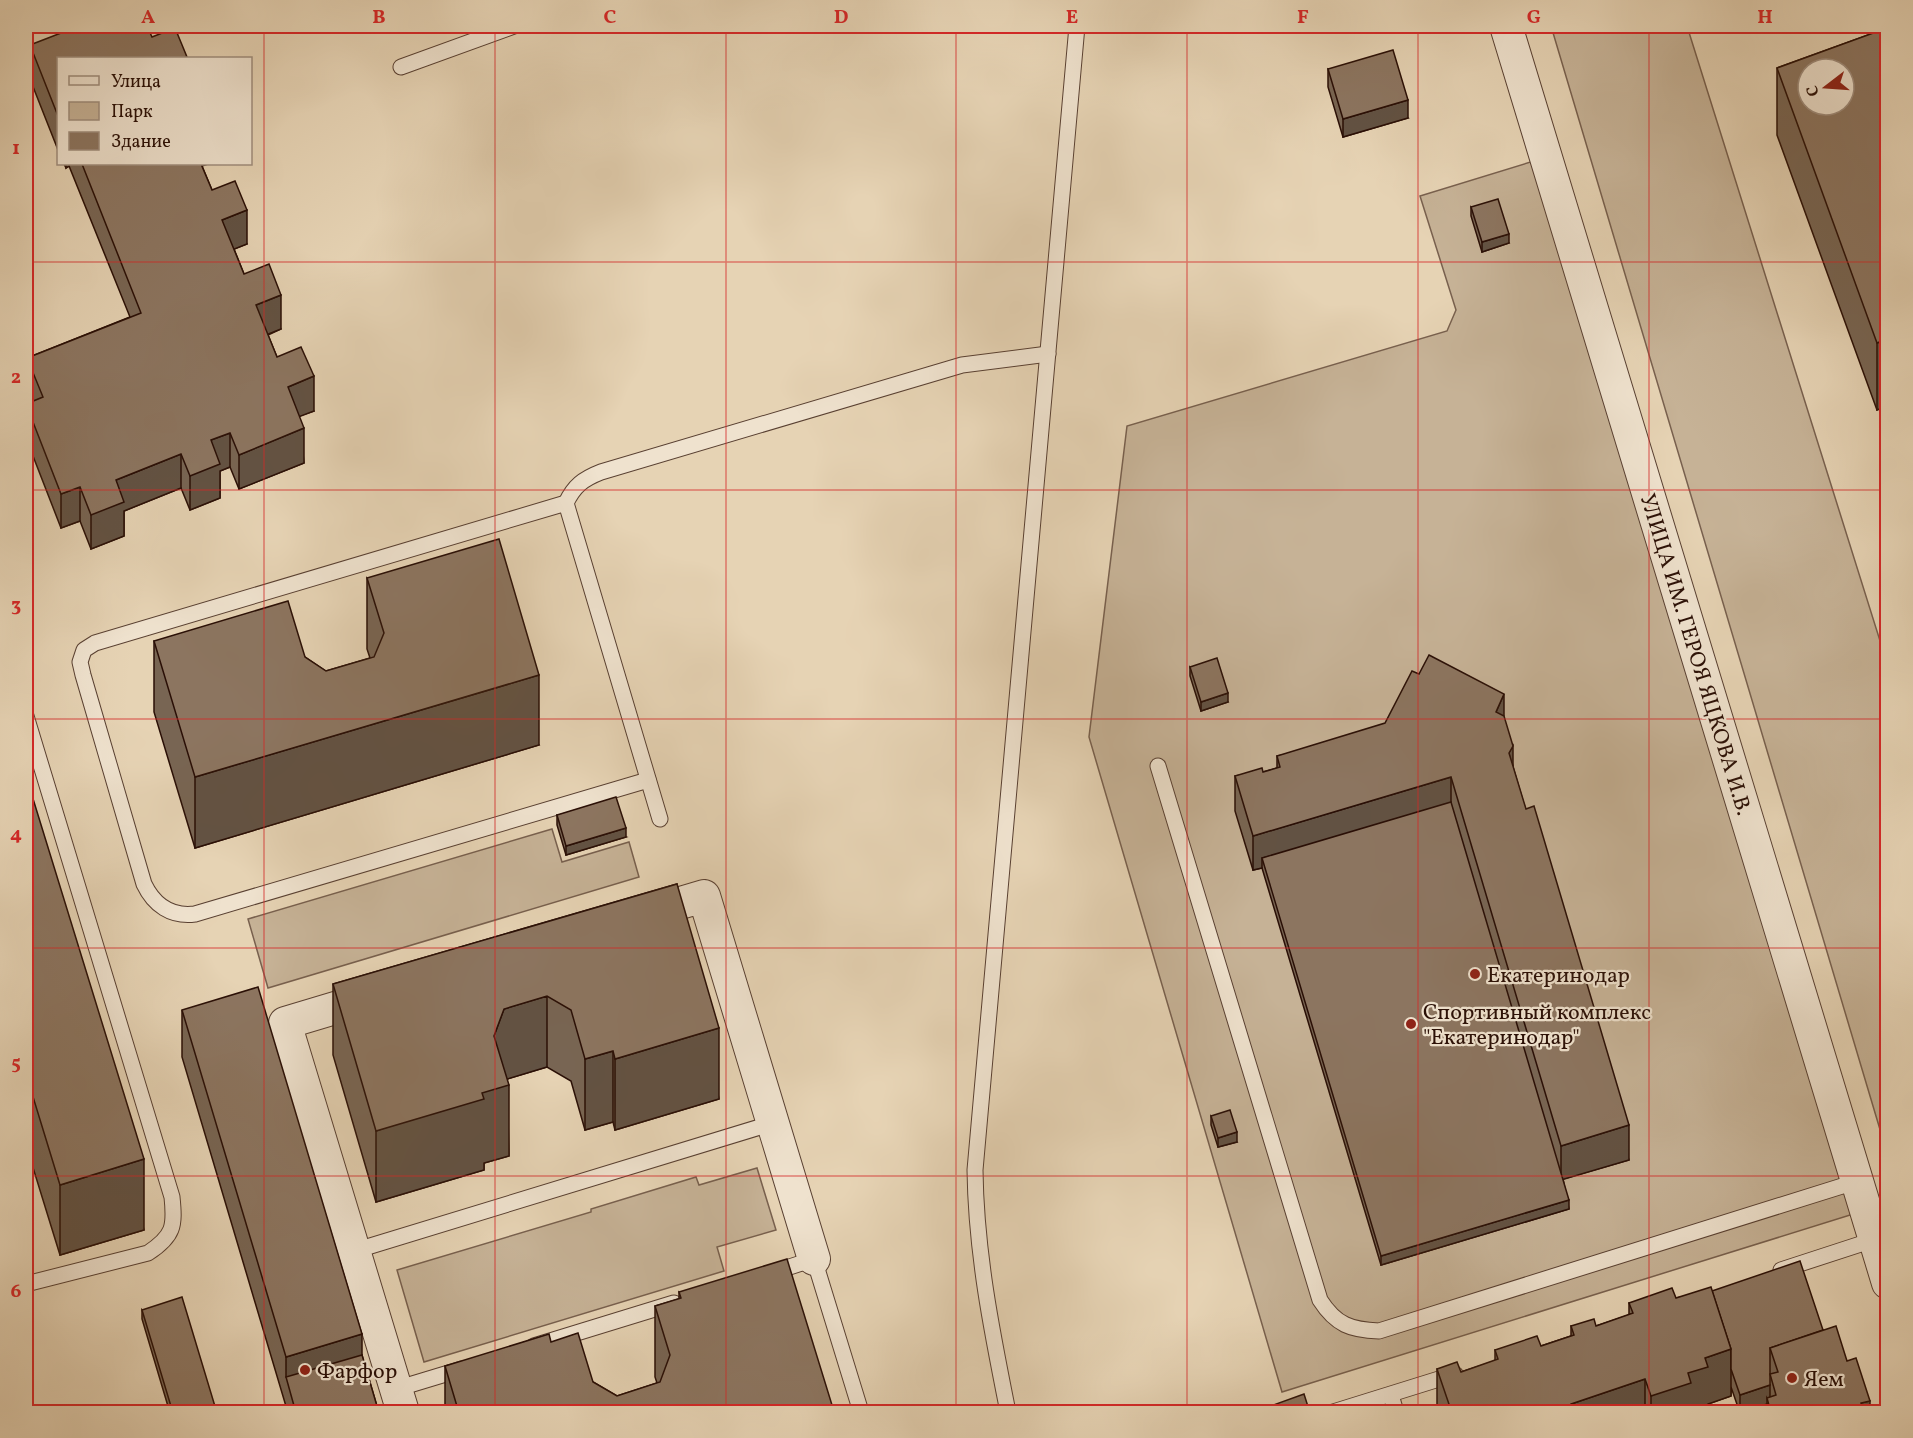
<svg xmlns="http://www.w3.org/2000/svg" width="1913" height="1438" font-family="Vollkorn,serif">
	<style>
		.green { fill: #c6b296; stroke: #78604e; stroke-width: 1.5 }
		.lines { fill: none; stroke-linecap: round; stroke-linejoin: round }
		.service-casing { stroke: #594032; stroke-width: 17 }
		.minor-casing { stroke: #594032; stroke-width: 34 }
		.service { stroke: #efe2ce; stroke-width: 15 }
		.minor { stroke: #efe2ce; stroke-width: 32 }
		.wall { fill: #786553; stroke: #2a0f06; stroke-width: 1.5 }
		.shaded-wall { fill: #625243; stroke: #2a0f06; stroke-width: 1.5 }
		.building { fill: #8c7560; stroke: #2a0f06; stroke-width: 1.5; fill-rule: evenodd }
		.grid { fill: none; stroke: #d62828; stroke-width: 1.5; stroke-opacity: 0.55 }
		.poi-dot { fill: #8f2418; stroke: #efe2ce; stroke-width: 2 }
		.labels { text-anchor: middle; stroke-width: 4.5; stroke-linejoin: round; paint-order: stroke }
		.street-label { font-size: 22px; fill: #2a0f06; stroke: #efe2ce }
		.poi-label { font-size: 22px; fill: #2a0f06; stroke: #efe2ce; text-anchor: start }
		.neatline { fill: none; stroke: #d62828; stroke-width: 2 }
		.grid-label { font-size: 20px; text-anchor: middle; font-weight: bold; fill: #d62828 }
	</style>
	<rect width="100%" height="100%" fill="#e6d3b4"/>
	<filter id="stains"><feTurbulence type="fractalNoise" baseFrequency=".00333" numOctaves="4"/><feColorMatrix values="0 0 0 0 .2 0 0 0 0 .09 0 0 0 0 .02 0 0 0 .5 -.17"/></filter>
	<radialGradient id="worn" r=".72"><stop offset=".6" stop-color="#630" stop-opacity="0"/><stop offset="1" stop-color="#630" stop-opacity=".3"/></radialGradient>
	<g class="green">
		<polygon points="1551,26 1687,26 1887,663 1887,1153"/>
		<polygon points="1547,157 1863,1211 1282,1392 1089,737 1127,426 1447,331 1456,310 1420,196"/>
		<polygon points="552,829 562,862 629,842 639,877 268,988 248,919"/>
		<polygon points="757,1168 776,1230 717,1247 724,1271 424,1362 397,1270 591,1212 591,1209 696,1177 699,1185"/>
	</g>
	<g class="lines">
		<defs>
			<g id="service">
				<polyline points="401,67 514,26"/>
				<path d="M566,503L95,643L84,650L80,662L83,675L144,884C154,905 171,917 195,914L648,780"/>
				<path d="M26,716L172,1197C175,1226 174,1236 148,1253L26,1284"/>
				<path d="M1158,766L1320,1300C1336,1325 1351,1330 1379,1331L1855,1182"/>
				<path d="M660,819L566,503C574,486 583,479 601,472L962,365L1048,354"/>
				<polyline points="354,1251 773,1123"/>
				<polyline points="1781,1270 1873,1240"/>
				<polyline points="771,1273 814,1259 861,1412"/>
				<polyline points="534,1346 674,1303"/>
				<polyline points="396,1389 462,1369"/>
				<polyline points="1391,1395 1396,1412"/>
				<path d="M1008,1412C992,1332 976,1253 975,1170L1077,26"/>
				<polyline points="1333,1412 1455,1374"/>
			</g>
			<g id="minor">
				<polyline points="1506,26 1888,1283"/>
				<polyline points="640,915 704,896 814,1259"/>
				<polyline points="375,996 285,1023 403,1412"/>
			</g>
		</defs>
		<use href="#service" class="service-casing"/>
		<use href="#minor" class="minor-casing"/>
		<use href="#service" class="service"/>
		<use href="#minor" class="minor"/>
	</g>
	<g class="wall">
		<polygon points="1887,28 1887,406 1877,410 1777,135 1777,68"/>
		<polygon points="152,37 187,58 58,58 58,150 30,79 30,45"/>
		<polygon points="1328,69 1408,118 1343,137 1328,87"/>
		<polygon points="64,164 208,164 202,166 212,190 247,244 234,249 244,274 281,329 268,335 277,357 314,411 299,416 304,463 239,489 230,467 220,471 220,498 190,510 181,488 124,511 124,536 91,549 80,521 61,528 26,438 26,404 31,402 27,392 27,358 130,317 69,166 66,168"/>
		<polygon points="1471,207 1509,243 1482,252 1471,216"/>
		<polygon points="1887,417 1887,509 1880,487 1880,420"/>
		<polygon points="367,578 539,745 195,848 154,712 154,641 305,657 326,671 370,658 367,649"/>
		<polygon points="1190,667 1228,702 1201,711 1190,676"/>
		<polygon points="1504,719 1513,767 1629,1160 1563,1179 1569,1209 1381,1265 1262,868 1253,870 1235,811 1235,776 1263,772 1277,768 1277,756"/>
		<polygon points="26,776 144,1230 60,1255 26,1145"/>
		<polygon points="557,815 626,837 566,855 557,825"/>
		<polygon points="677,884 719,1099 615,1130 613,1122 585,1130 571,1081 547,1067 507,1079 509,1156 484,1163 484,1170 376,1202 333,1055 333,984"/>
		<polygon points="182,1010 362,1355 379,1413 288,1413 182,1057"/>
		<polygon points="1211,1116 1237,1142 1218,1147 1211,1125"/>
		<polygon points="1712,1291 1823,1330 1847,1361 1870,1413 1767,1413 1767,1404 1743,1413 1740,1413 1731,1387 1731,1396 1708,1404 1708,1413 1437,1413 1437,1369 1461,1372 1495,1361 1495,1350 1541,1346 1571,1336 1571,1326 1596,1326 1629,1315 1629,1303 1676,1298"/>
		<polygon points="679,1292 832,1413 445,1413 445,1366 551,1342 593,1382 617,1396 657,1383 655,1377 655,1306 679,1299"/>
		<polygon points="142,1310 217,1413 170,1413 142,1319"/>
	</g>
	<g class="shaded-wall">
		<polygon points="1776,26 1797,26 1776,32"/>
		<polygon points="1408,100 1408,118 1343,137 1343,119"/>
		<polygon points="66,164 69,164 69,166 66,168"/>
		<polygon points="247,210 247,244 222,254 222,220"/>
		<polygon points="1509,234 1509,243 1482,252 1482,242"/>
		<polygon points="281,295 281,329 256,339 256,305"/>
		<polygon points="1887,339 1887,406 1877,410 1877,343"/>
		<polygon points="314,376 314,411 288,421 288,387"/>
		<polygon points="304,428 304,463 239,489 239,455"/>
		<polygon points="230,433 230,467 220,471 220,498 190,510 190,476 211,440"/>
		<polygon points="181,454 181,488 124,511 124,536 91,549 91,515 116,480"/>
		<polygon points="80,487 80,521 61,528 61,494"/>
		<polygon points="539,675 539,745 195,848 195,777"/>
		<polygon points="1228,693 1228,702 1201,711 1201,702"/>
		<polygon points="1504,694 1504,729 1496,712"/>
		<polygon points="1513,746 1513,781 1509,753"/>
		<polygon points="1451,777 1451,811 1262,858 1262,868 1253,870 1253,836"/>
		<polygon points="626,828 626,837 566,855 566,846"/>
		<polygon points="547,996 547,1067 504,1080 509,1085 509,1156 484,1163 484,1170 376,1202 376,1131 482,1093 494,1036 504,1009"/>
		<polygon points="719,1028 719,1099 615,1130 615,1059"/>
		<polygon points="613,1051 613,1122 585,1130 585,1059"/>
		<polygon points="1629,1125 1629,1160 1561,1180 1561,1146"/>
		<polygon points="1237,1132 1237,1142 1218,1147 1218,1138"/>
		<polygon points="144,1159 144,1230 60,1255 60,1185"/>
		<polygon points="1569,1200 1569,1209 1381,1265 1381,1256"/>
		<polygon points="362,1334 362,1381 286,1377 286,1357"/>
		<polygon points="1731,1349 1731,1396 1708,1404 1708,1413 1651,1413 1651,1396 1688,1373 1705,1358"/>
		<polygon points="1645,1379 1645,1413 1571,1413 1571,1404"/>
		<polygon points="1770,1385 1770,1403 1767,1398 1767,1404 1740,1413 1740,1395"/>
		<polygon points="1870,1401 1870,1413 1861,1413 1861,1403"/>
		<polygon points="832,1405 832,1413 807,1413"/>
	</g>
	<g class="building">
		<polygon points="79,26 147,26 152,37 175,28 187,57 183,58 58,58 58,116 30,45"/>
		<path d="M1887,28V339L1877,343L1777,68ZM1808,69H1844V105H1808Z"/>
		<polygon points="1393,50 1408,100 1343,119 1328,69"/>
		<polygon points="82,164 201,164 212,190 235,181 247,210 222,220 244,274 269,264 281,295 256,305 277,357 301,347 314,376 288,387 304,428 239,455 230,433 211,440 220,464 190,476 181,454 116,480 124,502 91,515 80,487 61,494 26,404 43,397 27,358 141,313"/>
		<polygon points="1498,199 1509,234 1482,242 1471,207"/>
		<polygon points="1887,417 1887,442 1880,420"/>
		<polygon points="499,539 539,675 195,777 154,641 288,601 305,657 326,671 374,657 384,633 367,578"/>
		<polygon points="1429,655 1504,694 1496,712 1504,716 1513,746 1509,753 1526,809 1534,806 1629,1125 1561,1146 1451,777 1253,836 1235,776 1262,768 1263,772 1280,767 1277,756 1385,723 1412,671 1419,674"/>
		<polygon points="1217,658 1228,693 1201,702 1190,667"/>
		<polygon points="26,776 144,1159 60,1185 26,1074"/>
		<polygon points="616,797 626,828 566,846 557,815"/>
		<polygon points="1451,802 1569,1200 1381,1256 1262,858"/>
		<polygon points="677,884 719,1028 615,1059 613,1051 585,1059 571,1010 547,996 504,1009 494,1036 509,1085 482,1093 484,1099 376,1131 333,984"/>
		<polygon points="258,987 362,1334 286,1357 182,1010"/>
		<polygon points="1230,1110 1237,1132 1218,1138 1211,1116"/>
		<polygon points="787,1259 832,1405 807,1413 459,1413 445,1366 549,1334 551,1342 578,1333 593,1382 617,1396 660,1382 670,1355 655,1306 681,1298 679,1292"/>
		<polygon points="1800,1261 1823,1330 1770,1348 1770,1385 1740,1395 1731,1369 1731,1349 1712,1291"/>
		<polygon points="1711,1287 1731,1349 1705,1358 1708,1367 1688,1373 1691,1383 1651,1396 1645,1379 1571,1404 1573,1412 1571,1413 1452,1413 1437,1369 1457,1362 1461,1372 1498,1359 1495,1350 1537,1336 1541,1346 1574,1335 1571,1326 1594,1319 1596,1326 1633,1313 1629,1303 1672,1288 1676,1298"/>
		<polygon points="182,1297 217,1413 173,1413 142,1310"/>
		<polygon points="1836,1326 1847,1361 1856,1358 1870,1401 1861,1403 1864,1413 1771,1413 1767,1398 1776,1395 1770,1374 1778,1372 1770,1348"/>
		<polygon points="362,1355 379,1413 296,1413 286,1377"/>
		<polygon points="1304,1394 1310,1413 1251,1413"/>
	</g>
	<path class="grid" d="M264,26V1412M495,26V1412M726,26V1412M956,26V1412M1187,26V1412M1418,26V1412M1649,26V1412M26,262H1888M26,490H1888M26,719H1888M26,948H1888M26,1176H1888"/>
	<g class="poi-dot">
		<circle cx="1475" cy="974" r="6"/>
		<circle cx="1411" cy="1024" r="6"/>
		<circle cx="305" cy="1370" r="6"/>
		<circle cx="1792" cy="1378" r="6"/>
	</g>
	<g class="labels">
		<g class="street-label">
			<text transform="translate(1697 654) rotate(73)" y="8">УЛИЦА ИМ. ГЕРОЯ ЯЦКОВА И.В.</text>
		</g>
		<g class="poi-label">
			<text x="1487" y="982">Екатеринодар</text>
			<text x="1423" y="1019">Спортивный комплекс<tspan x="1423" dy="25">"Екатеринодар"</tspan></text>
			<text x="317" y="1378">Фарфор</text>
			<text x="1804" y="1386">Яем</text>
		</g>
	</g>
	<rect width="1913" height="1438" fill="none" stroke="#e6d3b4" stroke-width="66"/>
	<rect x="57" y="57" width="195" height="108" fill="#efe2ce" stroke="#a08e7e" stroke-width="1.5"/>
	<rect x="69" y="76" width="30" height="9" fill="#efe2ce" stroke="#a08e7e" stroke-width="1.5"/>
	<text x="111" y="87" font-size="18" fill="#2a0f06">Улица</text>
	<rect x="69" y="102" width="30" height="18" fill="#c6b296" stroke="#a08e7e" stroke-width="1.5"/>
	<text x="111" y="117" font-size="18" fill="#2a0f06">Парк</text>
	<rect x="69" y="132" width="30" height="18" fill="#8c7560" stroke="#a08e7e" stroke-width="1.5"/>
	<text x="111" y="147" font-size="18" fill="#2a0f06">Здание</text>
	<g transform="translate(1826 87) rotate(253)"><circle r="28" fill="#efe2ce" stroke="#a08e7e" stroke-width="1.5"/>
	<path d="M0-4.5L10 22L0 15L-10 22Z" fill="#8f2418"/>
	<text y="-9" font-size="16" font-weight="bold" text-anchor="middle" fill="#2a0f06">С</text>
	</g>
	<rect x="33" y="33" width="1847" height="1372" class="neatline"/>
	<g class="grid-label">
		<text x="148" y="23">A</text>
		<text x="379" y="23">B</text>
		<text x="610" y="23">C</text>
		<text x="841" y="23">D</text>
		<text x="1072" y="23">E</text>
		<text x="1303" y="23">F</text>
		<text x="1534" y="23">G</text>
		<text x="1765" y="23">H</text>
		<text x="16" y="154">1</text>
		<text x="16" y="383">2</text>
		<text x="16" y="611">3</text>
		<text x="16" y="840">4</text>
		<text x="16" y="1069">5</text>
		<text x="16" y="1297">6</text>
	</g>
	<rect width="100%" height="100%" filter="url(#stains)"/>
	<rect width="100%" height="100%" fill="url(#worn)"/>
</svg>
